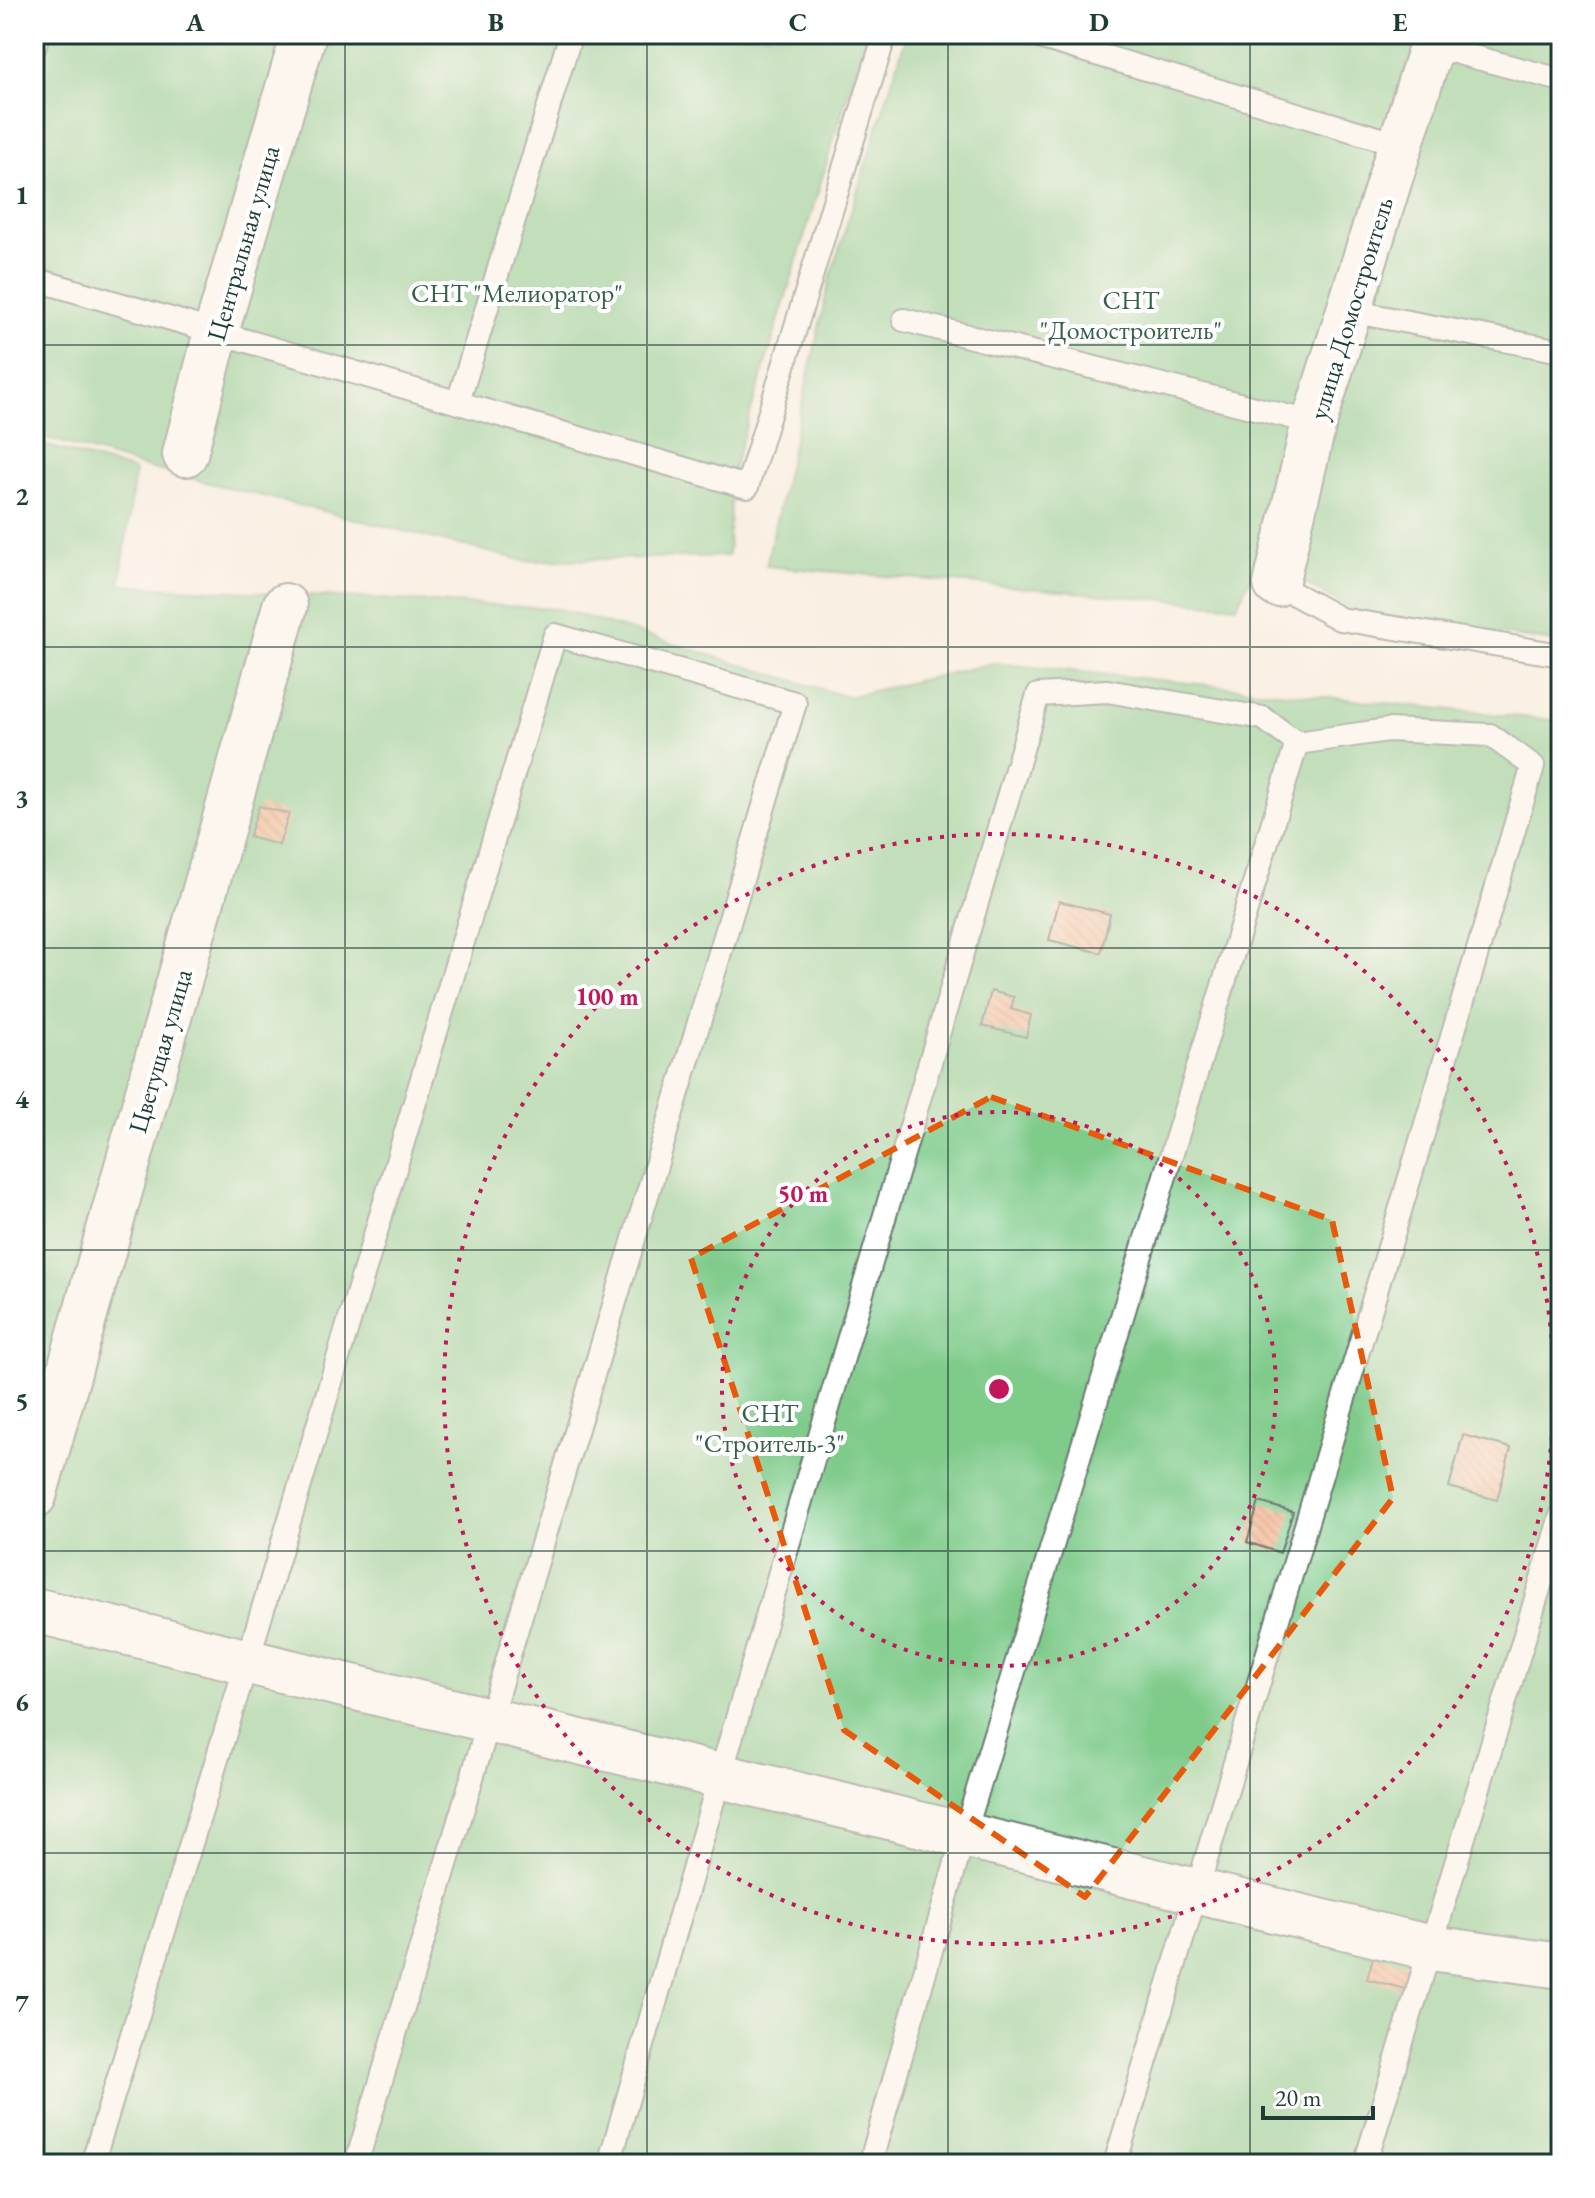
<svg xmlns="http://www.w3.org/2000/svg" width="1595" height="2198" font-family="'EB Garamond',serif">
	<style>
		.garden { fill: #7fcb8a; stroke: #4f845f; stroke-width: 2 }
		.building { fill: url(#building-back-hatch) }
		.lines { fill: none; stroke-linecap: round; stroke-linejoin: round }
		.lane-casing { stroke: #6b7b71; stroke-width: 26 }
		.street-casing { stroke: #6b7b71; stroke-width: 48 }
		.lane { stroke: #fff; stroke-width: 22 }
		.street { stroke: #fff; stroke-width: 44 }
		.marked { fill: none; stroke: #e8590c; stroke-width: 6; stroke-dasharray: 16 10; stroke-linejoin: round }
		.grid { fill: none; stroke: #1f3d34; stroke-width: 2; stroke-opacity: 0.55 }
		.ring { fill: none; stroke: #c2185b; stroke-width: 4; stroke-dasharray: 4 8 }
		.labels { text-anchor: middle; stroke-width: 8; stroke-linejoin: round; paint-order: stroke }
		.street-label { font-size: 26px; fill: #1f3d34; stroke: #fff }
		.park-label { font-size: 26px; fill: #37604a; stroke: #fff }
		.centre { fill: #c2185b; stroke: #fff; stroke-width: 4 }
		.ring-label { font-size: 24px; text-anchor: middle; font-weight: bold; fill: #c2185b; stroke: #fff; stroke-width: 8; stroke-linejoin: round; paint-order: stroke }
		.neatline { fill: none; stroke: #1f3d34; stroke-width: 3 }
		.grid-label { font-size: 26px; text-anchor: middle; font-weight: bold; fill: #1f3d34 }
	</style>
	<defs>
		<pattern id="building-back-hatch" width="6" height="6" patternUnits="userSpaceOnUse" patternTransform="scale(2)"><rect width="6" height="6" fill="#f3ad83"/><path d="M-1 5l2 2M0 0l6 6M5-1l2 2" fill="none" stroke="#c48e6c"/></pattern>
	</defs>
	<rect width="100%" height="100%" fill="#fff"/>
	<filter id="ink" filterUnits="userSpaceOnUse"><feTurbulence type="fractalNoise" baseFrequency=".0125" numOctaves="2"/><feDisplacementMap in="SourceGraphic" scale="16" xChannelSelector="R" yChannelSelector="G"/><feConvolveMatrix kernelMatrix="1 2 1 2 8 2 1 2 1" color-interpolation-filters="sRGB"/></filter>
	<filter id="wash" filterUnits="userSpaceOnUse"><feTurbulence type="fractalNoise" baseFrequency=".006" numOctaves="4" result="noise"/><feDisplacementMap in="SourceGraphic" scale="32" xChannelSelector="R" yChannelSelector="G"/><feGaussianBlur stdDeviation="1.8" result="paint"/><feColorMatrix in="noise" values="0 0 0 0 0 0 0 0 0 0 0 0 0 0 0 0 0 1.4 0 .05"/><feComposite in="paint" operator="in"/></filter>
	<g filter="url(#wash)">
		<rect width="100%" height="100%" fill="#f9efe2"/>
		<g class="garden">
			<polygon points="34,34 866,34 732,473 728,556 524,561 145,467 34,434"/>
			<polygon points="907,34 1561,34 1561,643 1357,612 1297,579 1254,570 1237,606 766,566 830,278"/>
			<polygon points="34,442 135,471 120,585 560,609 847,697 994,663 1561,721 1561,2164 34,2164"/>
		</g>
		<g id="blocks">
			<g class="building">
				<polygon points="259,806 289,814 279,845 249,837"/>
				<polygon points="1059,901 1110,914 1101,953 1049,940"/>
				<polygon points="991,991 1014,997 1011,1009 1031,1015 1026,1037 982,1026"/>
				<polygon points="1463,1435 1511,1448 1497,1500 1449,1487"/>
				<polygon points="1259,1502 1293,1512 1280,1553 1247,1542"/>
				<polygon points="1374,1954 1416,1966 1409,1990 1367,1979"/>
			</g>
		</g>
	</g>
	<g filter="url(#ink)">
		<use href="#blocks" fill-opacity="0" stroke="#6b7b71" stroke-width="2"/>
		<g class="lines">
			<defs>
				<g id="lane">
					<polyline points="1029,34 1401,145"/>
					<polyline points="1432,46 1561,80"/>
					<polyline points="34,48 38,34"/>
					<polyline points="34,279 747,487 885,34"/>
					<polyline points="1350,311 1561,351"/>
					<polyline points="904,320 1314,423"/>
					<polyline points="458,402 571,34"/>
					<polyline points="1276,584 1340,619 1561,655"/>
					<polyline points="92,2164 247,1662 555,635 795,703 356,2164"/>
					<polyline points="609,2164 720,1776 1038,695 1107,691 1263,718 1297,743"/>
					<polyline points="870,2164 964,1835 1297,743 1388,730 1490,735 1533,766 1115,2164"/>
					<polyline points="1365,2164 1561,1516"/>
				</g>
				<g id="street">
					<polyline points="185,454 216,332 304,34"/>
					<polyline points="1276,584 1314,423 1435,34"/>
					<polyline points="34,1496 285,606"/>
					<polyline points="34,1610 1431,1948 1561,1966"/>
				</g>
			</defs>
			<use href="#lane" class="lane-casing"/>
			<use href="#street" class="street-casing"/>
			<use href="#lane" class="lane"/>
			<use href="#street" class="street"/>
		</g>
	</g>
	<path d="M0 0H1595V2198H0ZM991,1097L1332,1220L1393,1498L1085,1897L844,1730L691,1258Z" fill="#f9efe2" fill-opacity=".55" fill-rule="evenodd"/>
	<path class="marked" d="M991,1097L1332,1220L1393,1498L1085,1897L844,1730L691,1258Z"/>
	<path class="grid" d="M345,34V2164M647,34V2164M948,34V2164M1250,34V2164M34,345H1561M34,647H1561M34,948H1561M34,1250H1561M34,1551H1561M34,1853H1561"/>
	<g class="ring">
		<circle cx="999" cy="1389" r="277"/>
		<circle cx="999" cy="1389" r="555"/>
	</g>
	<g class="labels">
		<g class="street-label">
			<text transform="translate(243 243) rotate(-74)" y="9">Центральная улица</text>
			<text transform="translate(1351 308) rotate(-73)" y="9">улица Домостроитель</text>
			<text transform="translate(160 1051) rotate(-74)" y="9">Цветущая улица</text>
		</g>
		<g class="park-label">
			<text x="517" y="302">СНТ "Мелиоратор"</text>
			<text x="1131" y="309">СНТ<tspan x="1131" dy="30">"Домостроитель"</tspan></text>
			<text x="770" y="1422">СНТ<tspan x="770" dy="30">"Строитель-3"</tspan></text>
		</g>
	</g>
	<circle cx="999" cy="1389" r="12" class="centre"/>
	<g class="ring-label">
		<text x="607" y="1005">100 m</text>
		<text x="803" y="1202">50 m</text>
	</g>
	<rect width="1595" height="2198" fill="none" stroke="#fff" stroke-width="88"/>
	<path d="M1263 2106v12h110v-12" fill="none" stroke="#1f3d34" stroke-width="4"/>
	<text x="1275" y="2106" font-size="24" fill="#1f3d34" stroke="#ffffff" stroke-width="6" paint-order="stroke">20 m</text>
	<rect x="44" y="44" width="1507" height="2110" class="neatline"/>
	<g class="grid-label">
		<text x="195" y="31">A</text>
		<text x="496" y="31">B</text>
		<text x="798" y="31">C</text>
		<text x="1099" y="31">D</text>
		<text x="1400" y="31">E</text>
		<text x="22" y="204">1</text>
		<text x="22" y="505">2</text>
		<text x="22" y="807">3</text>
		<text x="22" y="1108">4</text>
		<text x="22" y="1410">5</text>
		<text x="22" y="1711">6</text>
		<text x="22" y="2012">7</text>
	</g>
</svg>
